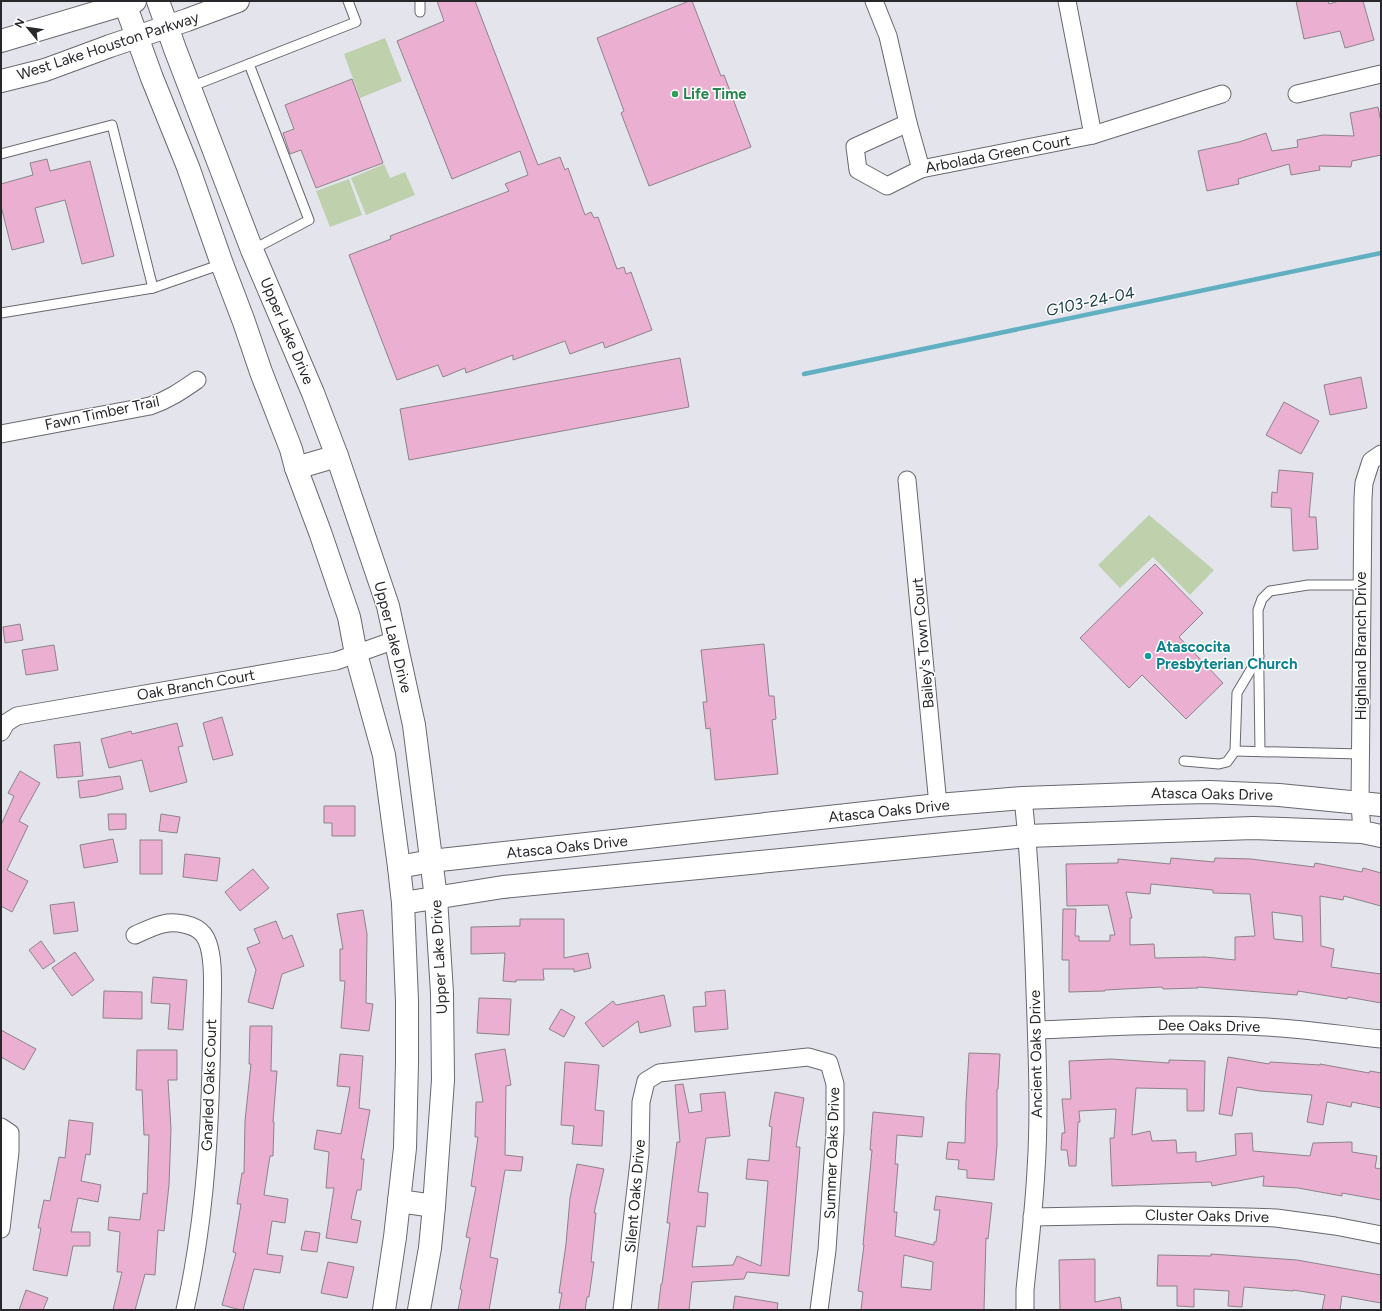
<svg xmlns="http://www.w3.org/2000/svg" width="1382" height="1311" font-family="Figtree,sans-serif">
	<style>
		.green { fill: #bfd0ad }
		.lines { fill: none; stroke-linecap: round; stroke-linejoin: round }
		.stream { stroke: #61b0c2; stroke-width: 4.5 }
		.building { fill: #ebb0d1; stroke: #8c8388; fill-rule: evenodd }
		.service-casing { stroke: #686870; stroke-width: 11 }
		.minor-casing { stroke: #686870; stroke-width: 19 }
		.tertiary-casing { stroke: #686870; stroke-width: 24 }
		.secondary-casing { stroke: #686870; stroke-width: 24 }
		.service { stroke: #fff; stroke-width: 9 }
		.minor { stroke: #fff; stroke-width: 17 }
		.tertiary { stroke: #fff; stroke-width: 22 }
		.secondary { stroke: #fff; stroke-width: 22 }
		.leisure-dot { fill: #2e9e5b; stroke: #fff; stroke-width: 1.5 }
		.culture-dot { fill: #0f9aa8; stroke: #fff; stroke-width: 1.5 }
		.labels { text-anchor: middle; stroke-width: 3; stroke-linejoin: round; paint-order: stroke }
		.street-label { font-size: 15px; fill: #28282c; stroke: #fff }
		.leisure-label { font-size: 15px; font-weight: bold; fill: #27864d; stroke: #fff; text-anchor: start }
		.culture-label { font-size: 15px; font-weight: bold; fill: #0d838f; stroke: #fff; text-anchor: start }
		.water-label { font-size: 16px; font-style: italic; fill: #193f47; stroke: #fff }
	</style>
	<rect width="100%" height="100%" fill="#e4e4ed"/>
	<g class="green">
		<polygon points="385,38 402,81 360,98 344,54"/>
		<polygon points="384,164 390,178 405,172 415,195 366,215 351,178"/>
		<polygon points="349,179 362,215 330,227 316,191"/>
		<polygon points="1149,515 1214,570 1190,595 1153,557 1120,588 1098,565"/>
	</g>
	<g class="lines">
		<polyline class="stream" points="804,374 1381,253"/>
	</g>
	<g class="building">
		<polygon points="437,1 475,1 538,165 560,157 565,170 568,168 585,215 591,212 594,218 598,217 617,269 624,267 626,274 631,272 652,330 605,348 603,342 570,354 565,341 513,360 513,355 466,373 465,368 443,377 438,365 397,380 349,255 391,239 390,236 509,191 505,184 528,175 520,151 452,179 397,41 444,21"/>
		<polygon points="689,1 692,1 721,76 724,75 751,147 649,186 621,113 624,111 597,38"/>
		<polygon points="1296,1 1328,1 1329,4 1339,1 1363,1 1374,40 1345,48 1340,31 1304,39"/>
		<polygon points="352,79 383,163 316,188 301,150 290,154 283,133 294,129 285,105"/>
		<polygon points="1378,107 1381,122 1381,155 1352,161 1351,167 1319,166 1320,170 1291,175 1289,164 1238,179 1239,184 1207,191 1198,151 1239,142 1266,133 1272,151 1298,147 1297,140 1323,135 1354,136 1350,113"/>
		<polygon points="47,159 50,171 90,161 114,256 82,264 65,200 35,208 44,242 12,250 1,206 1,184 33,175 30,163"/>
		<polygon points="680,358 689,407 409,460 400,409"/>
		<polygon points="1361,377 1367,408 1330,415 1324,385"/>
		<polygon points="1284,402 1319,421 1301,454 1266,435"/>
		<polygon points="1279,470 1313,473 1309,517 1316,517 1318,549 1293,551 1291,508 1271,507 1272,492 1277,493"/>
		<polygon points="1155,564 1203,613 1179,637 1223,683 1186,719 1142,675 1129,688 1080,638"/>
		<polygon points="20,624 23,640 5,643 3,627"/>
		<polygon points="764,644 769,696 774,696 776,719 772,720 778,774 715,780 710,728 706,729 703,702 707,702 701,650"/>
		<polygon points="54,645 58,670 26,675 22,650"/>
		<polygon points="222,717 233,755 213,760 203,723"/>
		<polygon points="177,723 183,746 178,747 187,782 150,792 142,760 109,768 101,739 131,731 132,734"/>
		<polygon points="80,742 83,776 57,778 54,745"/>
		<polygon points="20,771 40,783 19,821 28,826 7,870 28,881 12,912 1,906 1,825 14,796 8,793"/>
		<polygon points="120,776 123,789 96,796 80,798 78,781"/>
		<polygon points="324,806 355,806 355,836 332,836 332,823 324,823"/>
		<polygon points="108,814 126,814 126,829 109,830"/>
		<polygon points="161,814 180,817 177,833 159,831"/>
		<polygon points="113,839 118,862 84,868 80,845"/>
		<rect x="140" y="840" width="22" height="34"/>
		<polygon points="185,854 220,858 217,881 183,877"/>
		<path d="M1171,858L1214,862L1215,858L1251,859L1314,867L1315,863L1362,872L1363,868L1381,873V906L1344,896L1343,900L1320,896L1321,946L1334,949L1331,967L1381,974V1003L1348,997L1347,999L1298,991L1297,995L1198,987V988L1163,989L1162,987L1105,990V991L1069,992V960H1062L1063,909H1076L1075,936H1079V941H1110V935H1115L1108,905L1067,906L1066,864L1118,863V859L1170,864ZM1151,884L1213,890V893L1250,894L1255,936L1235,937V960L1205,957L1155,958L1154,944L1130,945V918H1132L1126,892L1150,894ZM1272,912L1302,916L1303,942L1274,939Z"/>
		<polygon points="253,869 269,888 240,911 225,892"/>
		<polygon points="74,902 78,931 54,934 50,905"/>
		<polygon points="363,910 367,934 366,1003 373,1004 369,1031 341,1028 345,981 340,981 340,949 343,949 337,914"/>
		<polygon points="520,919 564,919 564,958 588,953 591,968 574,972 574,969 543,969 544,980 516,980 516,982 503,981 505,953 471,954 471,927 520,926"/>
		<polygon points="276,921 283,939 292,935 304,966 282,974 273,1009 248,1002 256,970 247,948 260,943 254,929"/>
		<polygon points="41,941 55,961 43,969 29,950"/>
		<polygon points="75,952 94,980 72,996 52,968"/>
		<polygon points="153,977 187,980 183,1030 168,1029 170,1004 151,1003"/>
		<polygon points="725,990 728,1029 695,1032 693,1007 706,1006 705,992"/>
		<polygon points="104,991 142,992 142,1019 103,1018"/>
		<polygon points="664,995 671,1026 640,1033 638,1021 603,1047 585,1023 613,1001 616,1005"/>
		<polygon points="479,998 511,999 509,1035 477,1033"/>
		<polygon points="561,1009 575,1017 564,1037 549,1029"/>
		<polygon points="250,1026 272,1026 271,1071 277,1071 273,1122 274,1122 273,1156 270,1156 264,1195 288,1199 285,1223 272,1221 267,1254 283,1256 280,1273 254,1269 243,1310 241,1310 222,1305 236,1253 233,1252 241,1204 237,1204 242,1173 244,1173 245,1121 251,1064 249,1064"/>
		<polygon points="1,1030 36,1049 24,1070 1,1057"/>
		<polygon points="505,1049 511,1085 506,1086 505,1155 523,1157 521,1171 505,1170 490,1257 498,1259 489,1310 458,1310 462,1290 460,1289 470,1238 466,1237 476,1187 471,1186 478,1137 475,1137 476,1102 483,1102 475,1054"/>
		<polygon points="137,1050 177,1050 177,1080 168,1080 171,1129 169,1185 164,1231 158,1230 155,1275 145,1274 135,1310 113,1310 122,1272 117,1272 120,1232 108,1230 109,1217 140,1220 143,1193 147,1194 149,1135 144,1135 142,1090 136,1090"/>
		<polygon points="969,1053 1000,1054 998,1089 997,1089 997,1146 994,1180 967,1178 967,1170 958,1169 959,1160 946,1159 948,1142 965,1143 966,1102"/>
		<polygon points="340,1054 363,1056 359,1108 370,1110 361,1159 364,1159 361,1190 357,1190 351,1219 361,1221 357,1243 326,1238 334,1188 326,1188 329,1152 314,1149 317,1130 341,1134 350,1087 337,1086"/>
		<polygon points="1228,1057 1269,1064 1270,1062 1320,1065 1320,1064 1369,1073 1370,1071 1381,1073 1381,1108 1352,1102 1351,1107 1327,1102 1323,1125 1307,1122 1312,1095 1260,1091 1237,1087 1232,1116 1219,1114"/>
		<polygon points="1111,1059 1169,1063 1169,1060 1205,1061 1204,1111 1187,1111 1187,1089 1136,1088 1132,1135 1150,1131 1152,1141 1176,1140 1177,1153 1196,1152 1196,1162 1236,1155 1235,1134 1252,1133 1253,1151 1310,1156 1313,1143 1352,1142 1352,1152 1377,1156 1375,1168 1381,1169 1381,1200 1342,1193 1342,1196 1298,1188 1263,1186 1264,1176 1212,1186 1211,1182 1112,1186 1110,1138 1114,1138 1116,1109 1079,1111 1080,1122 1078,1122 1076,1166 1069,1166 1067,1150 1061,1150 1062,1133 1065,1133 1062,1099 1071,1099 1069,1061"/>
		<polygon points="565,1062 599,1065 595,1110 604,1111 602,1146 572,1144 574,1126 561,1125"/>
		<polygon points="683,1084 689,1113 702,1111 700,1094 725,1092 730,1136 706,1138 698,1192 708,1193 705,1227 697,1226 692,1267 733,1265 737,1256 761,1266 768,1181 746,1179 748,1159 769,1161 772,1127 769,1126 775,1092 804,1098 796,1147 800,1147 789,1276 747,1272 744,1279 692,1282 689,1310 658,1310 661,1284 662,1284 670,1223 667,1223 672,1181 677,1142 680,1142 675,1085"/>
		<path d="M873,1112L924,1117L922,1137L897,1135L895,1164H898L894,1212H897L895,1236L934,1245V1242H936L940,1210H934L936,1196L992,1203L988,1239L986,1238L984,1310H861L863,1292L858,1291L864,1245H863L872,1150H870ZM904,1255L933,1262L931,1290L901,1287Z"/>
		<polygon points="69,1120 93,1123 90,1155 86,1154 81,1181 101,1185 98,1202 78,1198 71,1232 90,1232 90,1246 73,1246 67,1276 33,1270 41,1228 38,1228 44,1200 50,1201 59,1157 65,1158"/>
		<polygon points="577,1164 604,1169 594,1213 596,1213 591,1262 594,1262 589,1297 587,1297 585,1310 559,1310 562,1293 559,1293 566,1244 570,1198"/>
		<polygon points="305,1231 320,1233 317,1252 301,1250"/>
		<polygon points="1211,1254 1297,1260 1381,1275 1381,1303 1342,1296 1340,1310 1322,1310 1325,1295 1293,1290 1293,1291 1244,1287 1242,1307 1228,1306 1229,1291 1194,1289 1194,1307 1177,1306 1177,1286 1157,1286 1158,1255 1211,1256"/>
		<polygon points="1095,1259 1095,1302 1120,1297 1122,1310 1060,1310 1059,1260"/>
		<polygon points="328,1262 354,1267 347,1298 321,1293"/>
		<polygon points="26,1290 48,1298 43,1310 19,1310"/>
		<polygon points="735,1296 778,1303 777,1310 733,1310"/>
	</g>
	<g class="lines">
		<defs>
			<g id="service">
				<polyline points="420,12 420,1"/>
				<polyline points="249,64 309,220 252,250"/>
				<polyline points="190,87 356,22 348,1"/>
				<polyline points="1,154 112,125 153,288"/>
				<polyline points="1,313 153,288 222,264"/>
				<polyline points="1235,751 1361,754"/>
				<polyline points="1260,751 1258,610 1262,599 1270,591 1308,585 1362,585"/>
				<polyline points="1184,761 1219,764 1227,762 1235,751 1237,693 1259,656"/>
			</g>
			<g id="minor">
				<polyline points="874,1 888,36 908,123 921,169"/>
				<polyline points="1067,1 1093,135"/>
				<polyline points="1297,94 1381,74"/>
				<polyline points="908,123 855,147 858,170 887,186 921,169 1093,135 1222,94"/>
				<path d="M1,434L150,406C168,400 181,391 197,380"/>
				<polyline points="907,480 938,805"/>
				<polyline points="1,732 6,723 17,716 336,661 395,640"/>
				<path d="M1023,798C1030,862 1033,927 1035,991C1037,1051 1040,1111 1036,1170C1034,1210 1029,1250 1025,1290V1310"/>
				<polyline points="1362,832 1360,803 1363,498 1364,483 1371,461 1381,454"/>
				<path d="M135,935C144,931 154,926 163,924C175,921 195,924 203,934C216,949 212,994 212,1014C211,1113 207,1213 185,1310"/>
				<path d="M1037,1030C1113,1027 1190,1022 1267,1027C1305,1029 1343,1035 1381,1039"/>
				<polyline points="1,1127 10,1133 10,1152 1,1229"/>
				<polyline points="1032,1217 1136,1215 1247,1217 1276,1218 1335,1226 1381,1235"/>
				<polyline points="622,1310 640,1153 641,1102 646,1081 659,1073 808,1057 829,1063 835,1084 835,1131 827,1250 819,1310"/>
			</g>
			<g id="tertiary">
				<polyline points="124,1 152,78 188,167 222,264 244,322 261,372 291,449 296,468 320,532 349,617 356,654 384,755 399,867 403,903 407,1001 407,1062 405,1148 395,1237 384,1310"/>
				<polyline points="158,1 175,49 252,250 313,393 337,456 388,606 414,725 436,898 442,993 443,1080 434,1206 430,1248 419,1310"/>
				<polyline points="296,468 337,456"/>
				<polyline points="399,867 431,861 938,805 1023,798 1162,793 1210,792 1279,795 1381,805"/>
				<polyline points="403,903 503,887 1027,836 1253,828 1362,832 1381,836"/>
				<polyline points="399,1201 434,1206"/>
			</g>
			<g id="secondary">
				<polyline points="1,41 135,1"/>
				<polyline points="1,81 45,70 110,46 187,20 238,1"/>
			</g>
		</defs>
		<use href="#service" class="service-casing"/>
		<use href="#minor" class="minor-casing"/>
		<use href="#tertiary" class="tertiary-casing"/>
		<use href="#secondary" class="secondary-casing"/>
		<use href="#service" class="service"/>
		<use href="#minor" class="minor"/>
		<use href="#tertiary" class="tertiary"/>
		<use href="#secondary" class="secondary"/>
	</g>
	<circle class="leisure-dot" cx="675" cy="94" r="4"/>
	<circle class="culture-dot" cx="1148" cy="656" r="4"/>
	<g class="labels">
		<g class="street-label">
			<text transform="translate(108 46) rotate(-18)" y="5">West Lake Houston Parkway</text>
			<text transform="translate(998 154) rotate(-11)" y="5">Arbolada Green Court</text>
			<text transform="translate(287 331) rotate(67)" y="5">Upper Lake Drive</text>
			<text transform="translate(102 413) rotate(-12)" y="5">Fawn Timber Trail</text>
			<text transform="translate(393 637) rotate(76)" y="5">Upper Lake Drive</text>
			<text transform="translate(923 643) rotate(-95)" y="5">Bailey's Town Court</text>
			<text transform="translate(1361 646) rotate(-90)" y="5">Highland Branch Drive</text>
			<text transform="translate(196 685) rotate(-10)" y="5">Oak Branch Court</text>
			<text transform="translate(1212 794) rotate(1)" y="5">Atasca Oaks Drive</text>
			<text transform="translate(889 811) rotate(-6)" y="5">Atasca Oaks Drive</text>
			<text transform="translate(567 847) rotate(-6)" y="5">Atasca Oaks Drive</text>
			<text transform="translate(439 957) rotate(-93)" y="5">Upper Lake Drive</text>
			<text transform="translate(1209 1026) rotate(1)" y="5">Dee Oaks Drive</text>
			<text transform="translate(1036 1054) rotate(-91)" y="5">Ancient Oaks Drive</text>
			<text transform="translate(209 1085) rotate(-88)" y="5">Gnarled Oaks Court</text>
			<text transform="translate(832 1153) rotate(-88)" y="5">Summer Oaks Drive</text>
			<text transform="translate(635 1196) rotate(-85)" y="5">Silent Oaks Drive</text>
			<text transform="translate(1207 1216) rotate(1)" y="5">Cluster Oaks Drive</text>
		</g>
		<g class="leisure-label">
			<text x="683" y="99">Life Time</text>
		</g>
		<g class="culture-label">
			<text x="1156" y="652">Atascocita<tspan x="1156" dy="17">Presbyterian Church</tspan></text>
		</g>
		<g class="water-label">
			<text transform="translate(1090 301) rotate(-12)" y="6">G103-24-04</text>
		</g>
	</g>
	<rect width="1382" height="1311" fill="none" stroke="#28282c" stroke-width="4"/>
	<g transform="translate(28 28) rotate(299)" stroke="#ffffff" stroke-width="3" paint-order="stroke">
	<path d="M0-3L7 15L0 10L-7 15Z" fill="#28282c"/>
	<text y="-6" font-size="11" font-weight="bold" text-anchor="middle" fill="#28282c">N</text>
	</g>
</svg>
